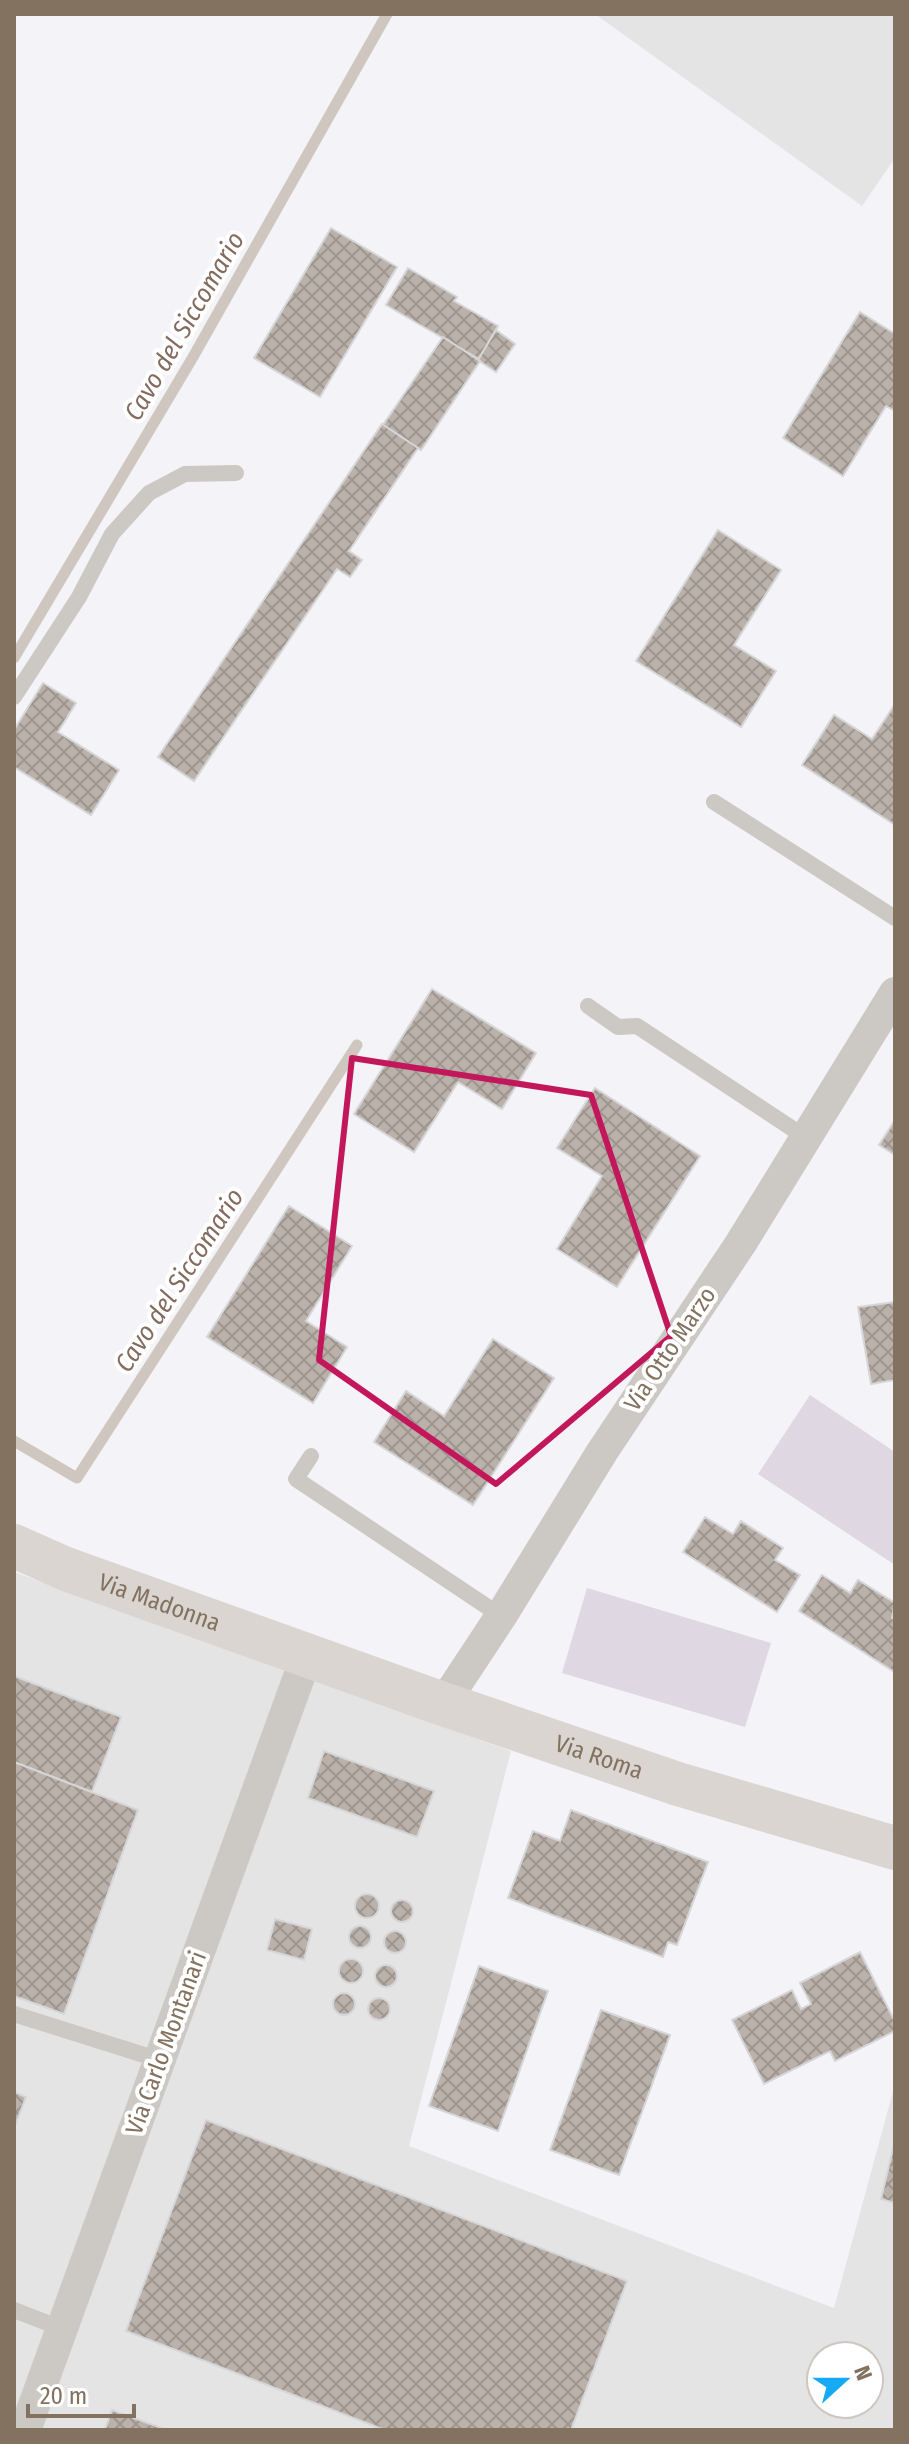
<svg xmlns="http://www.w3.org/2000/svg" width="909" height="2444" font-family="'Fira Sans Condensed',sans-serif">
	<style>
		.built { fill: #e5e4e5; fill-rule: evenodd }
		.grass { fill: #dfd7e2 }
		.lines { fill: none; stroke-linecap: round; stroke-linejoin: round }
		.stream { stroke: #cfc6bf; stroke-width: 11 }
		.building { fill: url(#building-cross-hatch); stroke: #d6d6d9; stroke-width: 2 }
		.lane { stroke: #ccc8c4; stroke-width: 16 }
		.street { stroke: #ccc8c4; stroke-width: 32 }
		.secondary { stroke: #dad5d0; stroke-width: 44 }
		.marked { fill: none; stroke: #c2185b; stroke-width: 6; stroke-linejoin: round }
		.labels { text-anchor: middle; stroke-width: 8; stroke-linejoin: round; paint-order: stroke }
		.street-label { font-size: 24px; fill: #82725f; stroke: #fff }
		.water-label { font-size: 26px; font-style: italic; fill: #836c5f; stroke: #fff }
	</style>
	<defs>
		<pattern id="building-cross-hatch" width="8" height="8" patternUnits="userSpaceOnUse" patternTransform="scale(2)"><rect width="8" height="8" fill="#bab2aa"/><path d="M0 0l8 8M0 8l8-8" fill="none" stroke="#9d958e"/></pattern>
	</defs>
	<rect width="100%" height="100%" fill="#f4f3f7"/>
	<g class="built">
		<polygon points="595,14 895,14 895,158 862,206"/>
		<path d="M14,1572L511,1751L409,2146L834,2308L895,2084V2430H14ZM821,2356H869V2404H821Z"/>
	</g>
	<g class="grass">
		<polygon points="810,1395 895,1452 895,1565 758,1474"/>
		<polygon points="587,1588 771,1643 745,1727 562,1673"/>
	</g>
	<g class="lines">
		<g class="stream">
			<polyline points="14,658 193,357 387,14"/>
			<polyline points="14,1441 77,1478 357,1045"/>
		</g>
	</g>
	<g class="building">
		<polygon points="331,228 397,267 320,397 254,358"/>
		<polygon points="408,268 457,297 454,301 498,326 479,359 386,305"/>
		<polygon points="860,312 895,334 895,411 886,406 843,476 783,438"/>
		<polygon points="496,330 515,344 496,372 478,360"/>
		<polygon points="443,337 480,361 421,450 383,425"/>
		<polygon points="382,424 418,448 349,551 362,560 350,577 337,569 194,781 158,757"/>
		<polygon points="718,530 781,570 734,645 776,671 741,727 636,661"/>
		<polygon points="43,683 76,703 58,732 119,770 91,815 14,767 14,730"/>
		<polygon points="895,704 895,825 802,765 834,715 872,739"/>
		<polygon points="432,989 536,1053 502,1109 458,1082 414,1152 354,1114"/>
		<polygon points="595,1088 700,1156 617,1287 557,1249 602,1176 557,1148"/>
		<polygon points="895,1120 895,1155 879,1145"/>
		<polygon points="289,1206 352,1246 306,1321 347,1347 313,1403 207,1337"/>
		<polygon points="895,1302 895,1380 871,1384 858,1307"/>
		<polygon points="493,1339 554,1378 473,1505 374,1442 406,1391 444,1416"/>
		<polygon points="705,1517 733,1534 741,1521 783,1548 775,1560 800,1575 777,1612 683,1552"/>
		<polygon points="822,1575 850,1593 858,1580 895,1603 892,1618 895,1620 895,1667 893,1671 799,1611"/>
		<polygon points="14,1676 121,1717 92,1792 14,1762"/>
		<polygon points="324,1751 434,1791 417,1837 308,1798"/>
		<polygon points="14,1762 138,1810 64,2014 14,1996"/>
		<polygon points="571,1810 708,1862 677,1945 668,1942 663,1957 508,1898 533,1831 560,1841"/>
		<circle cx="367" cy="1906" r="12"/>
		<circle cx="402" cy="1911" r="11"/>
		<polygon points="275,1919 312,1929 304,1960 267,1950"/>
		<circle cx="360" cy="1937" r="11"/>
		<circle cx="395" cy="1942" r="11"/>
		<polygon points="860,1952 895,2022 895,2031 835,2061 830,2051 764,2084 732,2020 792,1990 801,2009 811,2004 800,1983"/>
		<circle cx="351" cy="1971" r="12"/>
		<circle cx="386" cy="1976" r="11"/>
		<polygon points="479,1966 548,1991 498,2131 429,2106"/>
		<circle cx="344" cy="2004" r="11"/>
		<circle cx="379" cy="2009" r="11"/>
		<polygon points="601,2010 670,2035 619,2175 550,2150"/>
		<polygon points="14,2092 26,2097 14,2128"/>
		<polygon points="206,2120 627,2281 571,2430 385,2430 126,2331"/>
		<polygon points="895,2140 895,2203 881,2199"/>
		<polygon points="112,2410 167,2430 105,2430"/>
	</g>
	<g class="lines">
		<g class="lane">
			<polyline points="14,697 79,597 112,534 149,493 185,474 236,473"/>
			<polyline points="714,802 895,918"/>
			<polyline points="588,1006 618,1027 637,1026 805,1137"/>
			<polyline points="311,1456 296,1479 501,1616"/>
			<polyline points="14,2014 160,2060"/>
			<polyline points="14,2310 63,2329"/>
		</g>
		<g class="street">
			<polyline points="443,1704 501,1616 602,1452 741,1243 895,993"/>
			<polyline points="25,2430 307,1655"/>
		</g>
		<path class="secondary" id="s1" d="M14,1546L66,1569L443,1704L678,1784L895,1848"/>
	</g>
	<path class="marked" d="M352,1058L591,1095L671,1336L496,1484L319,1360Z"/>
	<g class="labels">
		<g class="street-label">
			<text transform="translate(670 1349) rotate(-56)" y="8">Via Otto Marzo</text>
			<text dy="8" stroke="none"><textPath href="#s1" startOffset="156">Via Madonna</textPath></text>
			<text dy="8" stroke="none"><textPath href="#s1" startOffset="622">Via Roma</textPath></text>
			<text transform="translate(166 2043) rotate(-70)" y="8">Via Carlo Montanari</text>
		</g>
		<g class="water-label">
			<text transform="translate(184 326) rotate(-60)" y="9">Cavo del Siccomario</text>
			<text transform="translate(179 1280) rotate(-57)" y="9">Cavo del Siccomario</text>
		</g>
	</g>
	<rect width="909" height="2444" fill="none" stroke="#82725f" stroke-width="32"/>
	<g transform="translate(845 2380) rotate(69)"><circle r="38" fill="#ffffff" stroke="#cdc7bf" stroke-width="2"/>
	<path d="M0-6L14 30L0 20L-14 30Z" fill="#17aaf4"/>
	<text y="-12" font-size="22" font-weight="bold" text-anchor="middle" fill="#82725f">N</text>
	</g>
	<path d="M28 2404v12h106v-12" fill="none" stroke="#82725f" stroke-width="4"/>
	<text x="40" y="2404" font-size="24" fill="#82725f" stroke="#ffffff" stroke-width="6" paint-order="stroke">20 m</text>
</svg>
